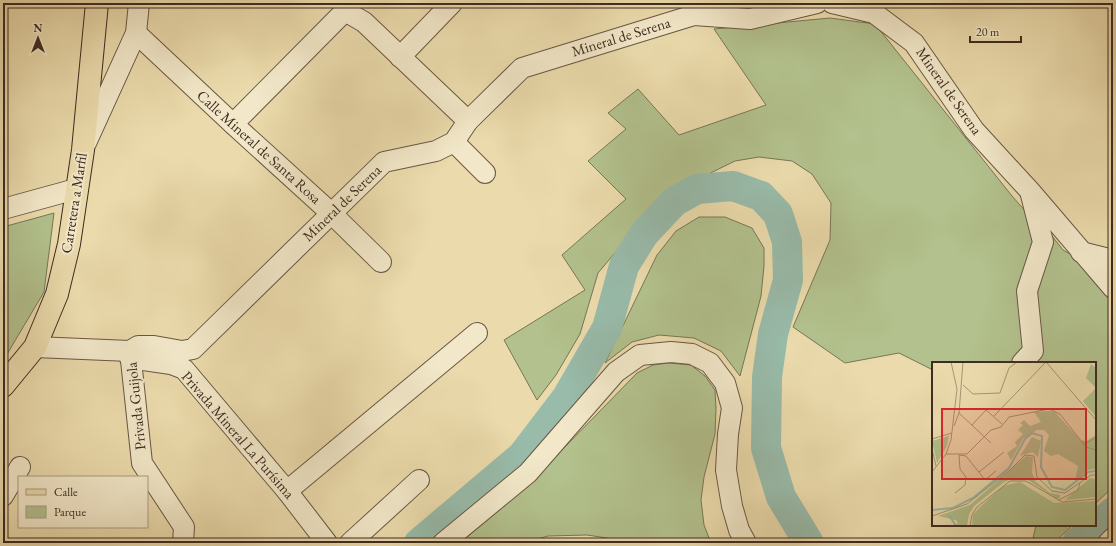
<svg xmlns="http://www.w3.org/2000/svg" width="1116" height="546" font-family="'EB Garamond',serif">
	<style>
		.green { fill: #b2c18d; stroke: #787657 }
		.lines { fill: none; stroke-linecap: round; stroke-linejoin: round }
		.river { stroke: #98bbaa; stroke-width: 30 }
		.minor-casing { stroke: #695744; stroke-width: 22 }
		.major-casing { stroke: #3e2b21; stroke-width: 24 }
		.minor { stroke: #f2e8c9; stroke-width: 20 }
		.major { stroke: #ebdbac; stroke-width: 22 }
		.labels { text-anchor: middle; stroke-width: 4; stroke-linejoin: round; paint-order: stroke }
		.street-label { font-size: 15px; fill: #3e2b21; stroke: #f2e8c9 }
		.inset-river { fill: none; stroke: #98bbaa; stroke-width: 2 }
		.inset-road { fill: none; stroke: #a69574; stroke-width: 1 }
		.view { fill: #d62828; fill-opacity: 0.15; stroke: #d62828; stroke-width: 2 }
		.inset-edge { fill: none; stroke: #3e2b21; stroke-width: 2 }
	</style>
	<rect width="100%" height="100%" fill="#ebdbac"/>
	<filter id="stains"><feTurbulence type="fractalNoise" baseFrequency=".005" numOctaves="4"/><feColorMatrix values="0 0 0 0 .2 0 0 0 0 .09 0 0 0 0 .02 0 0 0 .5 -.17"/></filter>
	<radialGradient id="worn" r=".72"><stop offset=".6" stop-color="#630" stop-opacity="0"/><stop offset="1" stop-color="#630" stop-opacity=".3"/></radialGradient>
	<g class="green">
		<polygon points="830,18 875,24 1012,196 1034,221 1052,236 1063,250 1091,266 1113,262 1113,487 1095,504 1095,363 933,363 933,370 899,353 845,363 793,327 830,240 831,203 812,174 792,161 759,157 735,161 686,185 630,235 598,273 580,334 556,375 537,400 504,340 585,290 562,255 626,199 588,161 626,129 608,113 638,89 679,135 766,105 714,29"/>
		<polygon points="54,213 44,292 3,361 3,227"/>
		<polygon points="699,217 725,217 752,228 764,248 764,266 761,296 740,376 721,351 694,338 659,335 632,342 605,363 657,255 676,231"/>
		<polygon points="668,363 691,365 705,376 715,390 716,408 715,434 704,477 701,500 704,525 711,543 636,543 627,541 587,535 548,536 524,543 460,543 522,491 637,373 653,365"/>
		<polygon points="1036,525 1073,525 1054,543 1032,543"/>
	</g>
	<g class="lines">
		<g class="river">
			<polyline points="419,543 522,456 567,397 607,328 624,266 644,234 674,202 697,189 733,186 761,196 778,214 787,242 788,280 773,334 767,377 766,448 781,497 809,543"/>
			<polyline points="1077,543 1113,512"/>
		</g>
		<defs>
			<g id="minor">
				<polyline points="832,3 874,13 914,43 974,130 1030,191 1113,288"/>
				<polyline points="136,33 233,124 331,213 381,262"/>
				<polyline points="400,57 452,3"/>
				<polyline points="233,124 345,11 364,22 468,121"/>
				<polyline points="454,142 485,173"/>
				<polyline points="86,143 136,33 139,3"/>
				<polyline points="3,209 76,189"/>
				<polyline points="1081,252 1113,260"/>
				<polyline points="35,347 130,351 138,346 154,346 182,351 193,349 384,162 436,151 454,142 468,121 522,68 694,15 750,19 817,3"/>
				<polyline points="130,351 142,463 184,527 183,543"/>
				<polyline points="130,358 171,364 184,369 287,491 327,543"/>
				<polyline points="1022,363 1033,351 1027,291 1043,242 1031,195"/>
				<polyline points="287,491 477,333"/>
				<polyline points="3,496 20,467"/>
				<polyline points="350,543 419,480"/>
				<polyline points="443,543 528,473 616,372 640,355 671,352 692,354 710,363 725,383 732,408 728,434 726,470 732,506 739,530 746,543"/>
				<polyline points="1108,543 1113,538"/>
			</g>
			<polyline id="major" points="3,386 35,347 57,294 69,244 83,150 97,3"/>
		</defs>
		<use href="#minor" class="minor-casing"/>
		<use href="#major" class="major-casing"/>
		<use href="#minor" class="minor"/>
		<use href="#major" class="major"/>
	</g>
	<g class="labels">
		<g class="street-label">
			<text transform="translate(621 37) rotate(-17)" y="5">Mineral de Serena</text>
			<text transform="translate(949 91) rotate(55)" y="5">Mineral de Serena</text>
			<text transform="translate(259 147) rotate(42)" y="5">Calle Mineral de Santa Rosa</text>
			<text transform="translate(74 203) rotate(-81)" y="5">Carretera a Marfil</text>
			<text transform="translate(342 203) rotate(-44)" y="5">Mineral de Serena</text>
			<text transform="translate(136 406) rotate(-96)" y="5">Privada Guijola</text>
			<text transform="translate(238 435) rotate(49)" y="5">Privada Mineral La Purísima</text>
		</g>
	</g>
	<g transform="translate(932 362)">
		<rect width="164" height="164" fill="#ebdbac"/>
		<path d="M159,2L164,6V55L151,39L164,26L154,16ZM117,49L123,50L151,81L164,73V107L155,108L143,120L146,104L126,92L119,94L112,89L117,73L112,68H105L91,77L79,98L75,91L85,84L83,80L91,72L86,68L91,63L88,61L92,58L98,64L109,60L102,50ZM17,74L15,84L5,101L0,79ZM100,75L109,79L106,95L100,90L88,94ZM94,94L101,95L100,111L104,120L118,131L128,133V136L125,137L96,118L81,116L72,120L42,144L37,152L35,164H22L26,161L24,158L6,154L38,143ZM158,116L164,117V135L133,138ZM88,120L122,141L164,139V164H40L41,153L47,146L71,124Z" fill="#b2c18d"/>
		<path class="inset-river" d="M0,148L21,146L41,136L77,106L93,77L100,71L110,74L109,105L120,125L133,128L156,110L164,109M17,153L24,164"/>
		<path class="inset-road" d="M114,0L164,58M31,23L41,32L68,31L77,6L85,0M27,51L59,81M62,54L114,0M40,63L54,48L70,62M22,64L27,51L31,0M0,77L20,71M150,79L155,81L164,75M0,87L4,104M14,92H35L59,68L69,65L77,55L117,47L128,52L154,85L164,88M27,93L34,94L53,118L64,109M0,110L14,92L19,78L25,27L19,0M47,110L72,90M23,131L33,123L34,115L28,107L27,93M127,138L146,128L148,121M0,154L35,142L78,108L93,93L102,94L105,115L120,129L133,131L159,113H164M38,164L40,153L45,145L78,119H94L130,140L164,137"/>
		<path class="view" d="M10,47H154V117H10Z"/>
		<rect width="164" height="164" class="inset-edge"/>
	</g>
	<rect width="1116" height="546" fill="none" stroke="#ebdbac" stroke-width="16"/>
	<rect x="4" y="4" width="1108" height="538" fill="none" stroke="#3e2b21" stroke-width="2"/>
	<rect x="8" y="8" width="1100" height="530" fill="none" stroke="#3e2b21"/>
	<rect x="18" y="476" width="130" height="52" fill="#f2e8c9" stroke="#aa9c86"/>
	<rect x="26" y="489" width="20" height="6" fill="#ebdbac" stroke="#aa9c86"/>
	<text x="54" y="496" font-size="12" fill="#3e2b21">Calle</text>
	<rect x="26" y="506" width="20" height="12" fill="#b2c18d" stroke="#aa9c86"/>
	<text x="54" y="516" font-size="12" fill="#3e2b21">Parque</text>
	<g transform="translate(38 38)" stroke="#f2e8c9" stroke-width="3" paint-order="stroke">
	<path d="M0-3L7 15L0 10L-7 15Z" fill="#3e2b21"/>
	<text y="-6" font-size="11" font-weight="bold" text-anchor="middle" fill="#3e2b21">N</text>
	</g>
	<path d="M970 36v6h51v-6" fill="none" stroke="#3e2b21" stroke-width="2"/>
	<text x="976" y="36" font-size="12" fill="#3e2b21" stroke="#f2e8c9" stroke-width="3" paint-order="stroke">20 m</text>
	<rect width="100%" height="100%" filter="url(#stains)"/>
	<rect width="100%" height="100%" fill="url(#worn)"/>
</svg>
